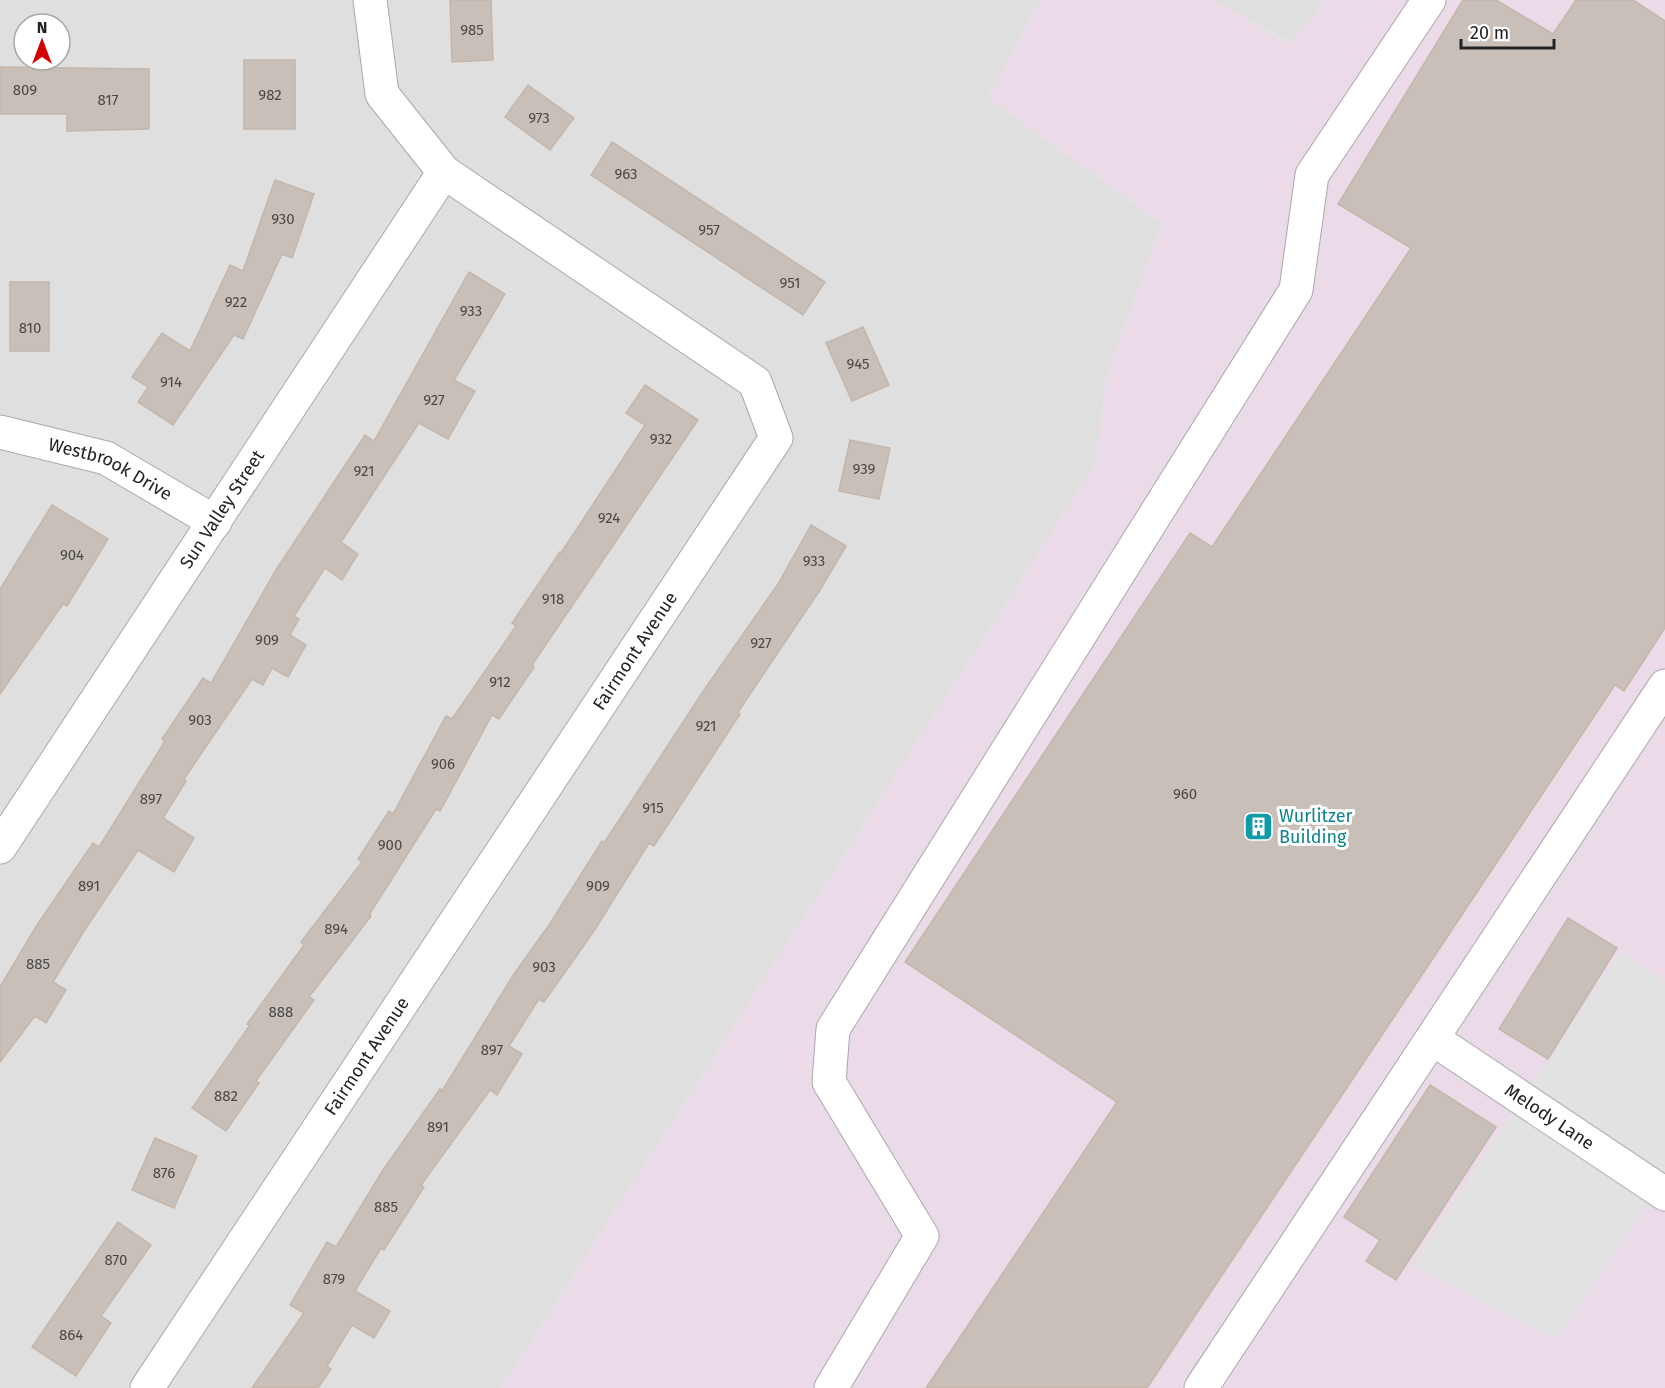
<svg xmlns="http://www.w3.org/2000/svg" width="1665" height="1388" font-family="'Fira Sans',sans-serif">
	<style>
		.residential { fill: #e0dfdf; fill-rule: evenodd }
		.industrial { fill: #ebdbe8 }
		.parking { fill: #e2e2e2 }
		.building { fill: #c7bfb8; stroke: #c4b6ab; stroke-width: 1.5 }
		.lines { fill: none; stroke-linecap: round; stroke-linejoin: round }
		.minor-casing { stroke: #a9a9a9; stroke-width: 35 }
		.minor { stroke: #fff; stroke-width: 33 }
		.labels { text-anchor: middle; stroke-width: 6; stroke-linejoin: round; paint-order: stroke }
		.number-label { font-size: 15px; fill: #4b4948 }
		.street-label { font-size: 18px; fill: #222; stroke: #fff }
		.culture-label { font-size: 18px; fill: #0d838f; stroke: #fff; text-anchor: start }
	</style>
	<rect width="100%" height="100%" fill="#f2efe9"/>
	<g class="residential">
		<path d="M0,0H1041L988,97L1162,224L1107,375L1096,464L501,1388H0ZM24,24H60V60H24Z"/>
		<polygon points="1211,0 1325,0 1292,44"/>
	</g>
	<polygon class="industrial" points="1041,0 1211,0 1291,44 1325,0 1665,0 1665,1388 501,1388 1096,464 1107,375 1162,224 988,97"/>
	<polygon class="parking" points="1620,952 1665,982 1665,1175 1555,1340 1412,1265"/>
	<g class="building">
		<polygon points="450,0 491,0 493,60 452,62"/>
		<polygon points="1463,0 1496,0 1553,34 1576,0 1633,0 1665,21 1665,628 1624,691 1615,685 1147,1388 926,1388 1117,1102 905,962 1190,533 1212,547 1411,248 1338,204"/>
		<rect x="244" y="60" width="51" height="69"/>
		<polygon points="0,67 149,69 149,129 67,131 67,114 0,114"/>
		<polygon points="528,85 574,118 550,150 505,117"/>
		<polygon points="612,142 825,282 803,315 591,175"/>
		<polygon points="275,180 314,194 292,258 282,254 243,339 234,335 173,425 138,402 148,387 132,377 162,333 190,351 230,265 243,271"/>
		<polygon points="469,272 505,294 454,380 475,391 448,439 419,423 341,542 358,554 342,580 325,568 294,616 299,619 290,635 306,645 288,677 272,668 263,685 252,679 184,779 186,781 163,818 194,838 174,872 138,850 84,931 53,982 66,990 46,1023 35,1016 0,1062 0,987 37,925 93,843 99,847 165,741 162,739 203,678 211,683 276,570 365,435 374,441"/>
		<rect x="10" y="282" width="39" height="69"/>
		<polygon points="863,327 889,385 852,401 826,343"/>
		<polygon points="645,385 698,420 532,665 534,667 499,719 492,715 440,811 436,809 369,915 371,916 309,997 314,1000 256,1081 259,1083 226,1131 192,1108 250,1025 247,1024 304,945 301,942 362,862 358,859 389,811 393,814 446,716 452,719 516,626 512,623 560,552 561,553 645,425 626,413"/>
		<polygon points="850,440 890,448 879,499 839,491"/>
		<polygon points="52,505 108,539 67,606 63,604 0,694 0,589"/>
		<polygon points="811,525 846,546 820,590 738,712 740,714 654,846 649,843 594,931 544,1002 539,999 509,1046 522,1054 497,1095 490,1090 421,1185 424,1187 384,1250 381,1248 355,1291 390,1311 374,1338 352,1325 327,1366 331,1369 318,1388 252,1388 304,1313 290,1305 327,1242 336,1247 383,1170 440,1089 442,1091 514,974 549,925 602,841 604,843 704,690 778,584"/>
		<polygon points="1568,918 1617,948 1548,1059 1499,1029"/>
		<polygon points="1430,1085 1496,1127 1396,1280 1366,1261 1380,1240 1344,1217"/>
		<polygon points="155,1138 197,1156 174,1208 132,1190"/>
		<polygon points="118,1222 151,1245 101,1316 111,1323 76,1376 32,1347"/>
	</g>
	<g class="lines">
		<defs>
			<g id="minor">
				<path id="s1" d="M0,432L106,458L215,522"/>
				<path id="s2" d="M0,847L444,172"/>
				<path id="s3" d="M1433,1039L1665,1194"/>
				<path id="s4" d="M147,1388L776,438L755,382L444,172L382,94L370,0"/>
				<polyline points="831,1388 922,1236 829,1082 833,1029 1296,290 1312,175 1429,0"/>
				<polyline points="1201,1388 1665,686"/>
			</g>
		</defs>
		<use href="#minor" class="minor-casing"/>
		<use href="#minor" class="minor"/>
	</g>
	<defs>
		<symbol id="building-square" viewBox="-11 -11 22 22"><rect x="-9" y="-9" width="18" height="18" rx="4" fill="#0f9aa8" stroke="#fff"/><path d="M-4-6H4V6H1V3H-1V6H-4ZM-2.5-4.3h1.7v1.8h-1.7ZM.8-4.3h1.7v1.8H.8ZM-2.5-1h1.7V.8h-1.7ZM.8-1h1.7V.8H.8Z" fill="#fff"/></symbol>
	</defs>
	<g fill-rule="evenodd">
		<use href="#building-square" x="1242" y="810" width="33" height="33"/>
	</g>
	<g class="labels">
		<g class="number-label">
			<text x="472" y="35">985</text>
			<text x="25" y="95">809</text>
			<text x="270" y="100">982</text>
			<text x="108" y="105">817</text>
			<text x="539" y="123">973</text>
			<text x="626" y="179">963</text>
			<text x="283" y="224">930</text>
			<text x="709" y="235">957</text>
			<text x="790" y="288">951</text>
			<text x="236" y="307">922</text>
			<text x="471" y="316">933</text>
			<text x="30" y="333">810</text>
			<text x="858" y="369">945</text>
			<text x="171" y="387">914</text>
			<text x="434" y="405">927</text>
			<text x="661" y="444">932</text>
			<text x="864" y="474">939</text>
			<text x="364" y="476">921</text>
			<text x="609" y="523">924</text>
			<text x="72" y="560">904</text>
			<text x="814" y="566">933</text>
			<text x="553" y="604">918</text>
			<text x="267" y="645">909</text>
			<text x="761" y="648">927</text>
			<text x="500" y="687">912</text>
			<text x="200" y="725">903</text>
			<text x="706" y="731">921</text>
			<text x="443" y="769">906</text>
			<text x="1185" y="799">960</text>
			<text x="151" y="804">897</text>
			<text x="653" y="813">915</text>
			<text x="390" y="850">900</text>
			<text x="89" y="891">891</text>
			<text x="598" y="891">909</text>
			<text x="336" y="934">894</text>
			<text x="38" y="969">885</text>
			<text x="544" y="972">903</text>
			<text x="281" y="1017">888</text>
			<text x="492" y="1055">897</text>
			<text x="226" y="1101">882</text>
			<text x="438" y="1132">891</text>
			<text x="164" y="1178">876</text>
			<text x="386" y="1212">885</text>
			<text x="116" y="1265">870</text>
			<text x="334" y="1284">879</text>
			<text x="71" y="1340">864</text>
		</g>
		<g class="street-label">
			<text dy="6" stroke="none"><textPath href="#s1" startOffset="117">Westbrook Drive</textPath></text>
			<text dy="6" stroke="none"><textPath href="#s2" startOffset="404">Sun Valley Street</textPath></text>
			<text dy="6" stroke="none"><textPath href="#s4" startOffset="884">Fairmont Avenue</textPath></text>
			<text dy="6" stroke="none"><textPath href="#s4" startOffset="398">Fairmont Avenue</textPath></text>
			<text dy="6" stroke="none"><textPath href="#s3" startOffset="140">Melody Lane</textPath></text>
		</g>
		<g class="culture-label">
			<text x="1279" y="822">Wurlitzer<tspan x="1279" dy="21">Building</tspan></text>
		</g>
	</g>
	<g transform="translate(42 42)"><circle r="28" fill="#ffffff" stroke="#a7a7a7" stroke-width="1.5"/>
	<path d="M0-4.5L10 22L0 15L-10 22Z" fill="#d40000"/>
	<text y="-9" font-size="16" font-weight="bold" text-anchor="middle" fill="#222222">N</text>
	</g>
	<path d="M1461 39v9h93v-9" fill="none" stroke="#222222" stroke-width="3"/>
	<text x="1470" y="39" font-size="18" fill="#222222" stroke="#ffffff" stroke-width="4.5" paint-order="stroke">20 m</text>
</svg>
